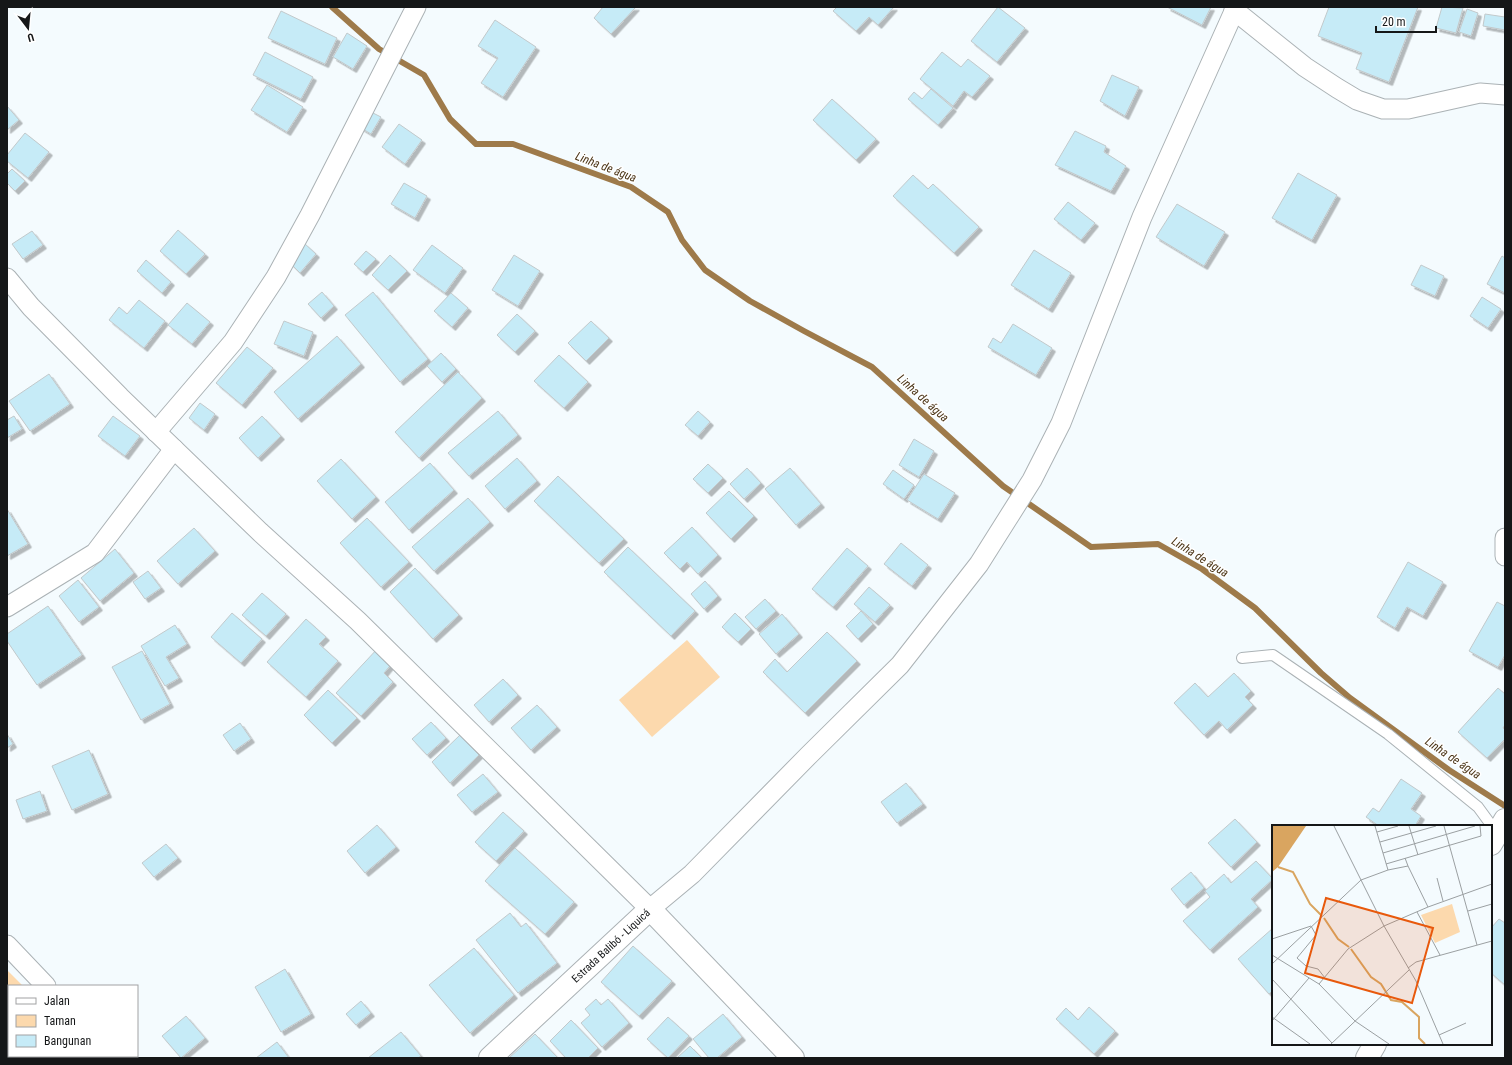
<svg xmlns="http://www.w3.org/2000/svg" width="1512" height="1065" font-family="'Roboto Condensed',sans-serif">
	<style>
		.green { fill: #fcd9ad }
		.lines { fill: none; stroke-linecap: round; stroke-linejoin: round }
		.stream { stroke: #9e7a4a; stroke-width: 6 }
		.building { fill: #c6ebf7; stroke: #c2c9cb; filter: url(#shadow) }
		.service-casing { stroke: #abb2b5; stroke-width: 12 }
		.minor-casing { stroke: #abb2b5; stroke-width: 21 }
		.primary-casing { stroke: #abb2b5; stroke-width: 24 }
		.service { stroke: #fff; stroke-width: 10 }
		.minor { stroke: #fff; stroke-width: 19 }
		.primary { stroke: #fff; stroke-width: 22 }
		.labels { text-anchor: middle; stroke-width: 3; stroke-linejoin: round; paint-order: stroke }
		.street-label { font-size: 11px; fill: #151718; stroke: #fff }
		.water-label { font-size: 12px; font-style: italic; fill: #4c3618; stroke: #fff }
		.inset-river { fill: none; stroke: #d9a560; stroke-width: 2 }
		.inset-road { fill: none; stroke: #9ba0a2; stroke-width: 1 }
		.view { fill: #e8590c; fill-opacity: 0.15; stroke: #e8590c; stroke-width: 2 }
		.inset-edge { fill: none; stroke: #151718; stroke-width: 2 }
	</style>
	<defs>
		<filter id="shadow"><feDropShadow dx="3.5" dy="3.5" stdDeviation="0" flood-color="#0004"/></filter>
	</defs>
	<rect width="100%" height="100%" fill="#f4fbfe"/>
	<g class="green">
		<polygon points="687,640 720,677 652,737 619,700"/>
		<polygon points="7,970 23,986 9,986 9,1056 90,1056 92,1058 7,1058"/>
	</g>
	<g class="lines">
		<polyline class="stream" points="332,7 379,49 424,75 450,119 476,144 513,144 631,187 668,212 682,240 705,270 750,301 804,331 872,367 1003,486 1091,547 1158,544 1202,569 1255,608 1321,673 1350,698 1449,770 1505,806"/>
	</g>
	<g class="building">
		<polygon points="603,7 636,7 611,34 594,18"/>
		<polygon points="837,7 894,7 878,25 869,17 856,31 833,11"/>
		<polygon points="998,7 1025,28 997,62 971,41"/>
		<polygon points="1167,7 1211,7 1202,25"/>
		<polygon points="1329,7 1418,7 1389,82 1356,69 1362,53 1318,36"/>
		<polygon points="1442,7 1463,8 1456,33 1436,28"/>
		<polygon points="1467,9 1478,13 1471,36 1459,32"/>
		<polygon points="281,11 337,38 325,64 268,38"/>
		<polygon points="1485,14 1505,17 1505,30 1483,26"/>
		<polygon points="495,20 536,47 503,97 481,83 498,58 478,46"/>
		<polygon points="347,33 367,46 353,69 333,57"/>
		<polygon points="265,52 313,77 301,99 253,75"/>
		<polygon points="942,52 961,67 968,59 990,76 972,97 964,91 953,106 920,79"/>
		<polygon points="1112,75 1139,87 1125,116 1100,101"/>
		<polygon points="267,85 303,107 287,132 251,110"/>
		<polygon points="931,89 953,108 938,125 908,99 914,92 922,99"/>
		<polygon points="832,99 876,139 856,160 813,120"/>
		<polygon points="7,106 19,120 7,130"/>
		<polygon points="367,110 381,117 371,134 358,126"/>
		<polygon points="399,124 422,140 405,164 382,147"/>
		<polygon points="1075,131 1106,146 1104,152 1126,166 1111,191 1055,165"/>
		<polygon points="25,133 49,152 28,178 7,161 7,155"/>
		<polygon points="12,169 25,181 15,191 7,183 7,174"/>
		<polygon points="1298,173 1337,195 1312,240 1272,218"/>
		<polygon points="913,175 928,189 933,184 979,227 954,253 893,196"/>
		<polygon points="404,183 427,196 415,218 391,204"/>
		<polygon points="1068,202 1095,223 1081,240 1054,219"/>
		<polygon points="1177,204 1225,232 1204,266 1156,237"/>
		<polygon points="178,230 205,254 186,274 160,251"/>
		<polygon points="32,231 43,245 23,259 12,244"/>
		<polygon points="304,243 316,254 300,273 288,261"/>
		<polygon points="432,245 463,268 445,293 413,270"/>
		<polygon points="1034,250 1071,273 1049,309 1011,285"/>
		<polygon points="366,251 376,259 363,272 354,264"/>
		<polygon points="390,255 407,271 388,290 372,275"/>
		<polygon points="514,255 540,271 518,306 492,290"/>
		<polygon points="1502,256 1505,258 1505,293 1487,284"/>
		<polygon points="146,260 171,282 162,293 137,271"/>
		<polygon points="1421,265 1444,276 1435,296 1411,285"/>
		<polygon points="322,292 334,306 321,318 308,304"/>
		<polygon points="373,292 428,359 400,382 345,315"/>
		<polygon points="451,293 468,308 452,327 434,311"/>
		<polygon points="1482,297 1501,309 1488,328 1470,316"/>
		<polygon points="139,300 165,321 144,348 109,320 119,307 127,314"/>
		<polygon points="187,303 210,322 192,344 168,325"/>
		<polygon points="517,314 535,331 515,352 497,335"/>
		<polygon points="284,321 313,332 304,356 274,344"/>
		<polygon points="591,321 609,338 586,361 568,343"/>
		<polygon points="1013,324 1052,348 1036,375 988,347 993,338 1001,343"/>
		<polygon points="337,336 361,364 298,419 274,392"/>
		<polygon points="247,347 273,368 242,405 216,383"/>
		<polygon points="441,353 456,369 442,382 427,366"/>
		<polygon points="559,355 588,382 564,408 534,381"/>
		<polygon points="458,372 482,398 419,458 395,432"/>
		<polygon points="49,374 70,404 30,431 9,401"/>
		<polygon points="200,403 215,414 204,430 189,418"/>
		<polygon points="498,411 518,435 469,476 448,453"/>
		<polygon points="698,411 710,422 698,436 685,425"/>
		<polygon points="14,416 22,429 7,438 7,420"/>
		<polygon points="113,416 140,436 125,456 98,436"/>
		<polygon points="262,416 281,436 258,458 239,438"/>
		<polygon points="914,439 934,451 919,477 899,465"/>
		<polygon points="517,458 537,481 505,509 485,486"/>
		<polygon points="341,459 376,497 352,519 317,481"/>
		<polygon points="430,463 454,490 409,530 385,502"/>
		<polygon points="708,464 723,478 708,493 693,479"/>
		<polygon points="747,468 761,483 744,499 730,484"/>
		<polygon points="790,468 821,504 796,525 765,489"/>
		<polygon points="893,470 914,485 904,499 883,484"/>
		<polygon points="924,474 955,493 938,519 907,500"/>
		<polygon points="558,476 624,539 599,563 534,501"/>
		<polygon points="729,491 754,516 731,539 706,513"/>
		<polygon points="468,498 490,522 434,571 412,547"/>
		<polygon points="7,509 28,544 7,556"/>
		<polygon points="367,518 409,562 381,587 340,543"/>
		<polygon points="692,527 718,555 698,574 687,562 680,569 664,553"/>
		<polygon points="194,528 215,551 178,584 157,561"/>
		<polygon points="901,543 928,565 912,586 884,564"/>
		<polygon points="628,547 695,611 671,636 604,572"/>
		<polygon points="847,548 868,566 833,607 812,589"/>
		<polygon points="115,549 134,573 100,601 81,578"/>
		<polygon points="1408,562 1443,582 1423,616 1407,607 1395,628 1377,617"/>
		<polygon points="415,568 459,615 433,639 390,592"/>
		<polygon points="148,571 161,588 145,599 133,582"/>
		<polygon points="78,580 99,607 79,622 59,596"/>
		<polygon points="705,581 718,596 704,609 691,594"/>
		<polygon points="869,587 890,605 875,622 854,604"/>
		<polygon points="262,593 286,614 266,636 242,615"/>
		<polygon points="765,599 776,611 756,629 745,617"/>
		<polygon points="1497,602 1505,606 1505,655 1498,667 1469,651"/>
		<polygon points="48,606 82,655 37,685 7,641 7,634"/>
		<polygon points="861,611 873,624 858,639 846,626"/>
		<polygon points="232,613 262,639 241,663 211,637"/>
		<polygon points="735,613 751,629 738,642 722,627"/>
		<polygon points="782,614 799,634 776,654 759,634"/>
		<polygon points="306,619 326,637 319,644 338,661 306,697 267,662"/>
		<polygon points="175,625 187,644 166,657 179,678 165,686 141,646"/>
		<polygon points="827,632 857,661 805,713 763,672 775,659 787,672"/>
		<polygon points="379,647 394,661 384,673 393,682 361,716 336,693"/>
		<polygon points="142,651 170,704 141,720 112,667"/>
		<polygon points="1234,673 1251,691 1245,697 1253,705 1227,730 1219,721 1204,735 1174,703 1195,683 1208,697"/>
		<polygon points="503,679 518,695 489,722 474,705"/>
		<polygon points="1498,688 1505,694 1505,725 1503,728 1505,729 1505,739 1487,758 1458,732"/>
		<polygon points="328,690 357,718 332,743 304,715"/>
		<polygon points="537,705 557,727 531,750 511,728"/>
		<polygon points="431,722 446,738 427,755 412,739"/>
		<polygon points="240,723 251,739 234,751 223,735"/>
		<polygon points="7,734 13,744 7,748"/>
		<polygon points="460,735 479,755 450,783 432,762"/>
		<polygon points="89,750 108,794 72,810 52,766"/>
		<polygon points="483,774 498,792 472,812 457,795"/>
		<polygon points="1401,779 1422,793 1411,809 1421,816 1415,826 1379,826 1366,817 1373,808 1379,812"/>
		<polygon points="906,783 923,804 897,823 881,802"/>
		<polygon points="40,791 47,811 23,819 16,800"/>
		<polygon points="503,812 524,831 496,861 475,842"/>
		<polygon points="1235,819 1257,842 1231,867 1208,843"/>
		<polygon points="377,825 396,847 365,873 347,851"/>
		<polygon points="166,844 178,858 154,877 142,863"/>
		<polygon points="515,848 574,902 545,934 485,881"/>
		<polygon points="1256,861 1273,879 1251,899 1258,907 1210,950 1183,921 1210,897 1205,891 1224,874 1231,883"/>
		<polygon points="1191,872 1204,888 1184,905 1171,889"/>
		<polygon points="510,913 521,927 526,923 557,963 518,993 476,940"/>
		<polygon points="1499,919 1505,923 1505,985 1491,973 1491,928"/>
		<polygon points="1273,928 1273,990 1269,994 1238,959"/>
		<polygon points="633,946 672,981 639,1016 601,982"/>
		<polygon points="474,948 514,995 470,1033 429,985"/>
		<polygon points="285,969 311,1014 281,1032 255,987"/>
		<polygon points="596,999 601,1005 608,999 629,1023 602,1047 581,1023 590,1015 585,1009"/>
		<polygon points="361,1001 371,1013 356,1025 346,1014"/>
		<polygon points="1089,1007 1115,1031 1094,1054 1056,1019 1066,1008 1078,1020"/>
		<polygon points="723,1014 742,1037 717,1058 709,1058 693,1039"/>
		<polygon points="186,1016 205,1038 181,1058 162,1036"/>
		<polygon points="668,1017 689,1036 668,1058 647,1039"/>
		<polygon points="571,1020 598,1048 588,1058 566,1058 550,1041"/>
		<polygon points="401,1032 421,1056 418,1058 368,1058"/>
		<polygon points="535,1034 558,1058 509,1058"/>
		<polygon points="277,1042 289,1058 256,1058"/>
		<polygon points="690,1046 702,1058 677,1058"/>
	</g>
	<g class="lines">
		<defs>
			<polyline id="service" points="1242,658 1273,655 1388,734 1478,807 1497,833"/>
			<g id="minor">
				<polyline points="1234,10 1305,67 1337,88 1357,100 1383,109 1408,109 1480,93 1505,95"/>
				<polyline points="7,278 31,307 120,397 260,532 358,621 650,909 692,874 809,755 900,665 979,564 1032,480 1061,423 1142,217 1236,7"/>
				<polyline points="156,432 233,342 276,277 310,215 416,7"/>
				<polyline points="1505,538 1505,556"/>
				<polyline points="7,607 95,553 174,449"/>
				<polyline points="7,945 46,986"/>
				<polyline points="113,1056 115,1058"/>
			</g>
			<g id="primary">
				<polyline points="1491,844 1505,820"/>
				<path id="s1" d="M490,1058L650,909L793,1058"/>
				<polyline points="1367,1058 1375,1044"/>
			</g>
		</defs>
		<use href="#service" class="service-casing"/>
		<use href="#minor" class="minor-casing"/>
		<use href="#primary" class="primary-casing"/>
		<use href="#service" class="service"/>
		<use href="#minor" class="minor"/>
		<use href="#primary" class="primary"/>
	</g>
	<g class="labels">
		<g class="street-label">
			<text dy="4" stroke="none"><textPath href="#s1" startOffset="165">Estrada Balibó - Liquicá</textPath></text>
		</g>
		<g class="water-label">
			<text transform="translate(606 167) rotate(21)" y="4">Linha de água</text>
			<text transform="translate(923 398) rotate(42)" y="4">Linha de água</text>
			<text transform="translate(1200 557) rotate(32)" y="4">Linha de água</text>
			<text transform="translate(1453 758) rotate(34)" y="4">Linha de água</text>
		</g>
	</g>
	<g transform="translate(1272 825)">
		<rect width="220" height="220" fill="#f4fbfe"/>
		<path d="M180,79L188,107L163,118L149,90Z" fill="#fcd9ad"/>
		<path d="M0,1H34L6,42L0,47Z" fill="#d9a560"/>
		<path class="inset-river" d="M6,42L21,47L38,79L50,91M52,93L66,114L77,122M79,124L99,152L109,159L119,175L130,177L147,192V213L153,219"/>
		<path class="inset-road" d="M62,1L89,55L116,45L103,1M137,1L146,30M172,1L205,120M105,7L126,1M108,17L164,1M111,28L203,1M114,39L209,11L208,1M136,41L156,82M116,45L136,41L133,33M165,53L171,76M196,86L220,79M145,87L168,130M0,114L39,101L44,110L25,133L34,141L46,144L53,153M0,130L47,159L83,196L117,219M0,139L89,55L112,101L156,82L220,59M136,143L144,137L220,116M0,154L60,218M47,159L76,124L112,101L144,156L171,219M0,192L38,219M0,196L37,153M167,210L194,198M59,219L137,145"/>
		<path class="view" d="M54,73L161,103L140,178L33,148Z"/>
		<rect width="220" height="220" class="inset-edge"/>
	</g>
	<rect width="1512" height="1065" fill="none" stroke="#151718" stroke-width="16"/>
	<rect x="8" y="985" width="130" height="72" fill="#ffffff" stroke="#a1a2a3"/>
	<rect x="16" y="998" width="20" height="6" fill="#ffffff" stroke="#a1a2a3"/>
	<text x="44" y="1005" font-size="12" fill="#151718">Jalan</text>
	<rect x="16" y="1015" width="20" height="12" fill="#fcd9ad" stroke="#a1a2a3"/>
	<text x="44" y="1025" font-size="12" fill="#151718">Taman</text>
	<rect x="16" y="1035" width="20" height="12" fill="#c6ebf7" stroke="#a1a2a3"/>
	<text x="44" y="1045" font-size="12" fill="#151718">Bangunan</text>
	<g transform="translate(28 28) rotate(164)" stroke="#ffffff" stroke-width="3" paint-order="stroke">
	<path d="M0-3L7 15L0 10L-7 15Z" fill="#151718"/>
	<text y="-6" font-size="11" font-weight="bold" text-anchor="middle" fill="#151718">U</text>
	</g>
	<path d="M1376 26v6h60v-6" fill="none" stroke="#151718" stroke-width="2"/>
	<text x="1382" y="26" font-size="12" fill="#151718" stroke="#ffffff" stroke-width="3" paint-order="stroke">20 m</text>
</svg>
